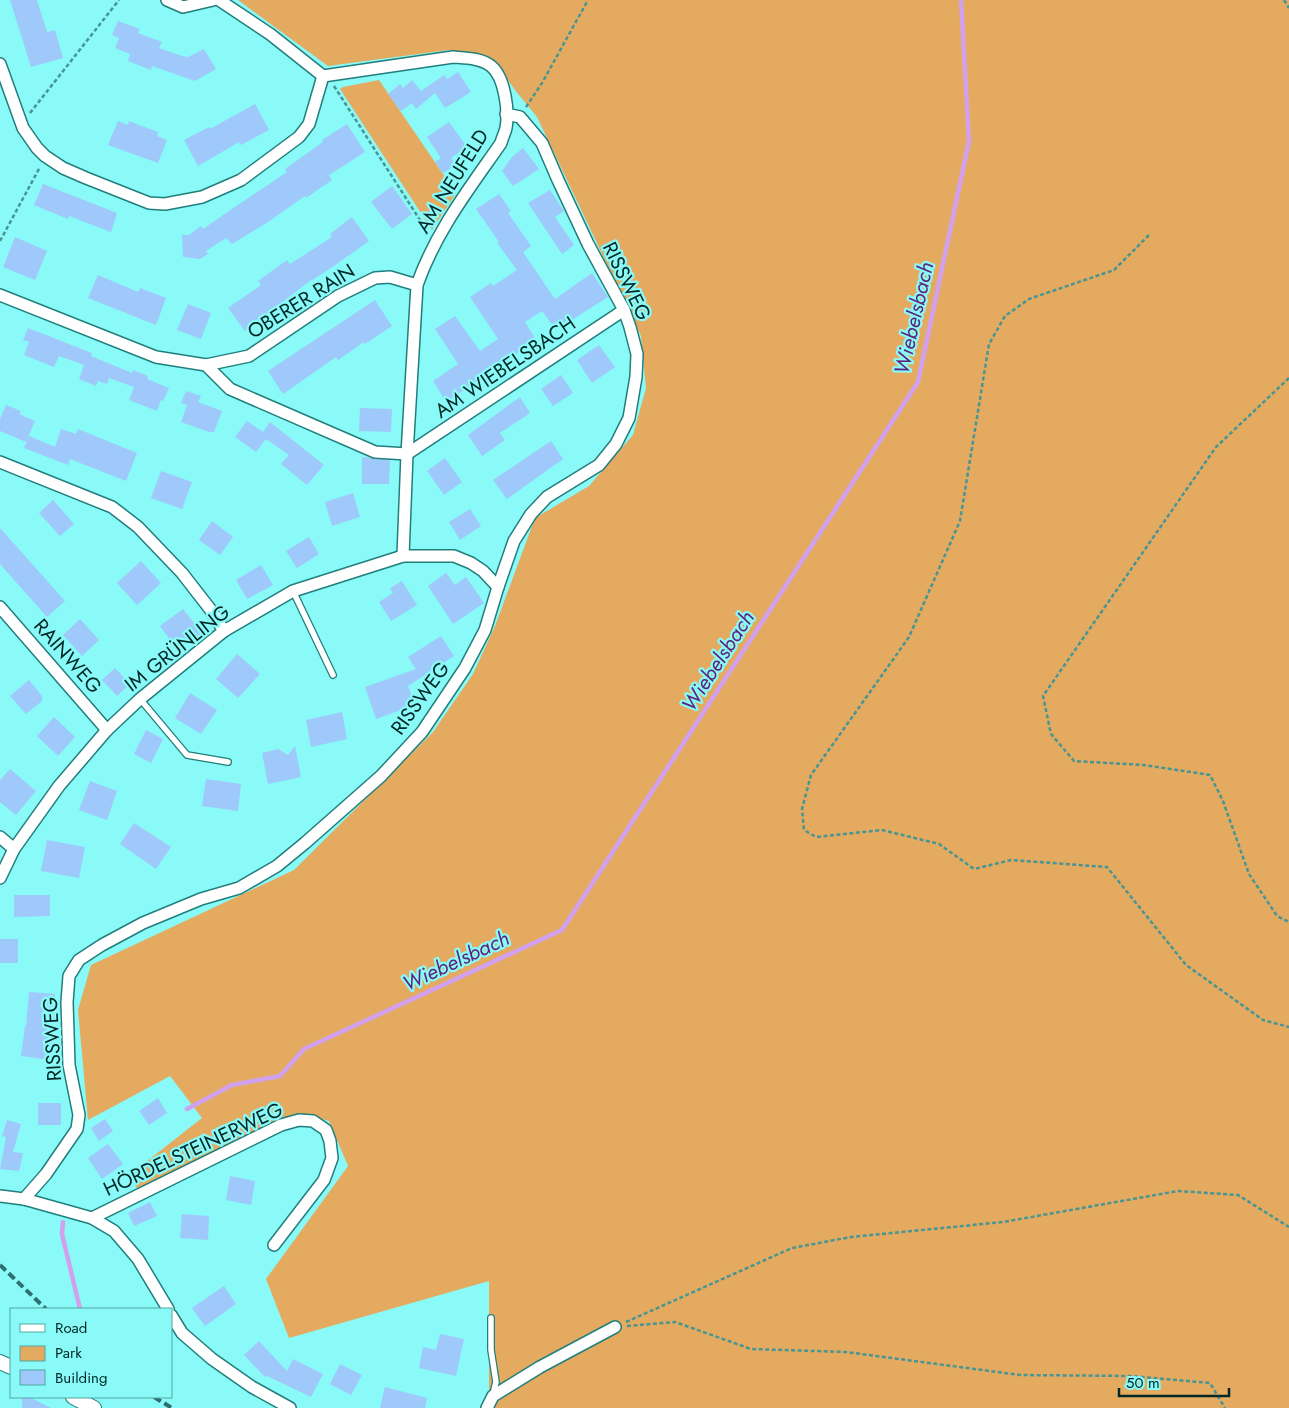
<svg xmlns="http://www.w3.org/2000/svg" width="1289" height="1408" font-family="Jost,sans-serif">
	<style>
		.green { fill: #e4ab60 }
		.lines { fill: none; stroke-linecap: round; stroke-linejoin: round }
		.stream { stroke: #d1a1ed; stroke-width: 4.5 }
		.building { fill: #9fc9fb }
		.service-casing { stroke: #217e7c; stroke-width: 8 }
		.minor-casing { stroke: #217e7c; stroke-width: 14 }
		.tertiary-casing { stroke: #217e7c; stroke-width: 16 }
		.path { stroke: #489593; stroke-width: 2.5; stroke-dasharray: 4 2.5; stroke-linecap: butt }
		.service { stroke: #fff; stroke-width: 5.5 }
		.minor { stroke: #fff; stroke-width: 11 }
		.tertiary { stroke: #fff; stroke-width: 14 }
		.rail { stroke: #2f6f6d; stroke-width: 4; stroke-dasharray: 8 4; stroke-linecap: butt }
		.labels { text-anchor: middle; stroke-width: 4.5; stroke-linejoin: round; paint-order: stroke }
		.street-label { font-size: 20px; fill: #012726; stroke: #89faf7 }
		.water-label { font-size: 21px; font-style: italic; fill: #5f237b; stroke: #89faf7 }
	</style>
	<rect width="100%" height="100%" fill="#89faf7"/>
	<g class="green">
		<polygon points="238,0 1289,0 1289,1408 489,1408 489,1281 289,1338 266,1279 348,1166 329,1121 299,1113 138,1189 128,1176 202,1118 170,1076 88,1120 78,1010 91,965 294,870 433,732 473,674 495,626 535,518 589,486 633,435 646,388 641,336 537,117 515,90 494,61 449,50 328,66"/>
		<polygon points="379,80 456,193 432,230 340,89 343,87"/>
	</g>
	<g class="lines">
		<g class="stream">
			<polyline points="187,1109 232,1085 280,1076 304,1049 562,930 918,382 969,141 961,0"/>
			<polyline points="63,1222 62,1234 80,1309"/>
		</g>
	</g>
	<g class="building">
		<polygon points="10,0 37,0 47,32 55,30 63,58 31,67"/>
		<polygon points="118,21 140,29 138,33 162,42 159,48 182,56 188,57 204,49 216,69 195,81 152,66 151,70 128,61 130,54 115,48 119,38 112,35"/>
		<polygon points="458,72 471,92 445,108 435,93 416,109 412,103 401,111 388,94 400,84 403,88 412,80 421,91 444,75 447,79"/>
		<polygon points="255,104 269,130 241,145 239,142 198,166 184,140 209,127 210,129"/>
		<polygon points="118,121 128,125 129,121 139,125 158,132 157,136 167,140 158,163 108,145"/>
		<polygon points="449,122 467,147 451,158 456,165 443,173 435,162 441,158 427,137"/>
		<polygon points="347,124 365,152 329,175 332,180 306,198 305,196 268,222 232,244 226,238 206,251 208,254 200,259 183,257 182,235 189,235 201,226 203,229 226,213 287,172 285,169 323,142 322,140"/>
		<polygon points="523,148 539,169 513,186 502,171 512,157"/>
		<polygon points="43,184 117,213 111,232 69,216 68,219 34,205"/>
		<polygon points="392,186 412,214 392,229 371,202"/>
		<polygon points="550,190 564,211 555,217 574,245 562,254 528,203"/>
		<polygon points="499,194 511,211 508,213 531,246 523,252 555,299 592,273 608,297 556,330 542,311 525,322 537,341 503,362 504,364 446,402 433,381 458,364 435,329 455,316 480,351 498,339 470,297 491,283 493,286 517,270 497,243 499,242 476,209"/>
		<polygon points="352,217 369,241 334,266 311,281 311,280 245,331 228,308 261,285 258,281 287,260 290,264 332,237 330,234"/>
		<polygon points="15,237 47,251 35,280 3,267"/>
		<polygon points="98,275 138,292 140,288 166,298 156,325 88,298"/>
		<polygon points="375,300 392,326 365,344 364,342 338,360 336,357 283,394 268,371"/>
		<polygon points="188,304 211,313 201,339 177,330"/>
		<polygon points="28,328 92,353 91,356 132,373 133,370 148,376 147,379 169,388 163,401 161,400 157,411 129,400 134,387 109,378 107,384 98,381 96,386 79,379 84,365 59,356 54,367 24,355 29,342 23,340"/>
		<polygon points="599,345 615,367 592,383 577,360"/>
		<polygon points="561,375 573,393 553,406 541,389"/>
		<polygon points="186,391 201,396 198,402 222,411 214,432 209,432 181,422 187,405 181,403"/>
		<polygon points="520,397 530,413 500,433 505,440 482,456 468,435"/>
		<polygon points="6,405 21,411 19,414 35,421 26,442 0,431 0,419"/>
		<polygon points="360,408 392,409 391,432 359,431"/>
		<polygon points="247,421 263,432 270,422 324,465 307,485 281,464 289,455 266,439 256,452 235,437"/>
		<polygon points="61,429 76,434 78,429 137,453 126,481 70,459 68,465 24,448 29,436 55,447"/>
		<polygon points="551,441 563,459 507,499 493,480"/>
		<polygon points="362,457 390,460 389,484 362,484"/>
		<polygon points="445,458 462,482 444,495 427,471"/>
		<polygon points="161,471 192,482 182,509 151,498"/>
		<polygon points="353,493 360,517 332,526 325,502"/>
		<polygon points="53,500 74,524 60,536 39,513"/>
		<polygon points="470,509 481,526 460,540 449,522"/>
		<polygon points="212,521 233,537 220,555 199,540"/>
		<polygon points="0,528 65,601 47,617 0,564"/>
		<polygon points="309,537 319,554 297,568 286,551"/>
		<polygon points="141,561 161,583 137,605 117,583"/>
		<polygon points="261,565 273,585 247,599 236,580"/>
		<polygon points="446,573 455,585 466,577 484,603 453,624 428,586"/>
		<polygon points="402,581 417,605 391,621 379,602 393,593 390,588"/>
		<polygon points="183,609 202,633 178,651 160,626"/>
		<polygon points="80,619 99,640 82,656 63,635"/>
		<polygon points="441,636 454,656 408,686 415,705 376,719 365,687 416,669 408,657"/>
		<polygon points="237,654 260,674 238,698 216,679"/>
		<polygon points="115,668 130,684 117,696 102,680"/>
		<polygon points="29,680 42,696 42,701 26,714 10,696"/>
		<polygon points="190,693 217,710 201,734 175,718"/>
		<polygon points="342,712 347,739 311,747 306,720"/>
		<polygon points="54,717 75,737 58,756 37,736"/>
		<polygon points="146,730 163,739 151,763 134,754"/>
		<polygon points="295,746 301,777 268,784 262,753 278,749 288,755"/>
		<polygon points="10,769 36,791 16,815 0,802 0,780"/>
		<polygon points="206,779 241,784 238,811 202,806"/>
		<polygon points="90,781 117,791 107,820 79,810"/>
		<polygon points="134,823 171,847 156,869 120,844"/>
		<polygon points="47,840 85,847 79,878 41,871"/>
		<polygon points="14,895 50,895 50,916 14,917"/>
		<rect x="0" y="939" width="18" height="24"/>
		<polygon points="29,992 55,994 53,1030 50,1060 21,1056 25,1026 26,1026"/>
		<polygon points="158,1098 167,1113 149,1125 139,1111"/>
		<rect x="38" y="1103" width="23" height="22"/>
		<polygon points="105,1119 113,1131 99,1141 91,1128"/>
		<polygon points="7,1120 21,1124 13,1152 23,1153 19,1171 0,1169 6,1137 2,1136"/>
		<polygon points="108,1144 123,1164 102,1179 88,1158"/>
		<polygon points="230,1176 255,1181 251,1205 226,1200"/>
		<polygon points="150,1202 157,1216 134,1226 128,1213"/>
		<polygon points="182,1214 209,1216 208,1240 180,1238"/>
		<polygon points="224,1286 236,1304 205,1326 192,1308"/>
		<polygon points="440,1334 464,1339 456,1376 419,1368 423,1347 436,1350"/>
		<polygon points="259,1341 287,1371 293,1359 323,1374 311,1397 267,1376 265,1377 244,1355"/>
		<polygon points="340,1364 362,1375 351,1395 330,1384"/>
		<polygon points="385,1387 427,1398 425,1408 380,1408"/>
		<polygon points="22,1397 29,1397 51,1408 22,1408"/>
	</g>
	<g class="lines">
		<defs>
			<g id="service">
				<polyline points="293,591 333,675"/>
				<polyline points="140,699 187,755 228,762"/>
				<polyline points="491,1318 491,1350 496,1382 493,1394"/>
			</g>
			<g id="minor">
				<polyline points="167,0 183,7 213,0"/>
				<path d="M219,0L270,34L323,76L453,57C465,58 481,58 491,66C505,77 509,112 506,128C505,133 502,138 501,143C469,189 436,231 417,285L407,454L403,556"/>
				<polyline points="0,64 23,128 37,148 45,156 63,168 86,178 149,203 165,204 202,197 241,180 299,137 309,124 323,76"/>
				<polyline points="0,295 156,357 206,365 249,356 338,296 375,278 390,277 417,285"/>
				<polyline points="206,365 230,389 375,452 407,454 624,310"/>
				<polyline points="0,462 112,507 138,527 182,573 210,609 224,631"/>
				<polyline points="0,607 107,730"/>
				<polyline points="0,837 14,849"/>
				<polyline points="0,878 14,849 59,786 107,730 140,699 224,631 293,591 403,556 454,556 471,563 483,571 498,587"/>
				<polyline points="0,1196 24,1199 92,1218 114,1231 138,1259 168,1309"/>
				<polyline points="24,1199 46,1174 77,1129 79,1115 69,1065 67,1002 69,976 79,960 102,945 143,923 201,899 239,888 277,866 305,843 381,776 422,732 465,668 485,630 498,587 514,541 531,514 547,497 599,465 616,444 629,418 636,377 637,354 630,327 624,310 588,244 558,180 542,143 520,117 506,114"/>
				<polyline points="92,1218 281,1125 299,1120 313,1121 326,1130 330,1141 332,1158 324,1180 274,1245"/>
				<polyline points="171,1315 182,1333 212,1359 252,1387 290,1408"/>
				<polyline points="487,1408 493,1396 540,1367 615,1327"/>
			</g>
			<g id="tertiary">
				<polyline points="0,1362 11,1367"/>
				<polyline points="73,1397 94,1408"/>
			</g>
		</defs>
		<use href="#service" class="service-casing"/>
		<use href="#minor" class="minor-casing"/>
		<use href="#tertiary" class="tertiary-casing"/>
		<g class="path">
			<polyline points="1284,0 1289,8"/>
			<polyline points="334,86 427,231"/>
			<polyline points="526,107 542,83 588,0"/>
			<polyline points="30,113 119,0"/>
			<polyline points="1149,235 1114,270 1029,299 1005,316 989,344 960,521 909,637 811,775 802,809 804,830 816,837 882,830 939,844 974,869 1011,860 1107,867 1186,965 1263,1020 1289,1027"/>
			<polyline points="0,241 40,167"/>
			<polyline points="1289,378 1216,447 1043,696 1051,734 1074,761 1144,765 1210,775 1223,801 1249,874 1277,916 1289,922"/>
			<polyline points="626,1322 792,1248 851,1237 1003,1222 1178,1191 1238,1195 1289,1227"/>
			<polyline points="627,1326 675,1322 751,1349 846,1352 1020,1375 1131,1376 1210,1383 1225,1408"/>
		</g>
		<use href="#service" class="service"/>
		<use href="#minor" class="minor"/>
		<use href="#tertiary" class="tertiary"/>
		<g class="rail">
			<polyline points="0,1265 46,1309"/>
			<polyline points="154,1397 172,1408"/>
		</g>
	</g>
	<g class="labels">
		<g class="street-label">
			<text transform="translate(452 181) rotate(-58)" y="7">AM NEUFELD</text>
			<text transform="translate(627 281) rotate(64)" y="7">RISSWEG</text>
			<text transform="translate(301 301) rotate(-32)" y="7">OBERER RAIN</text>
			<text transform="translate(505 367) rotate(-34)" y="7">AM WIEBELSBACH</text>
			<text transform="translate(177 648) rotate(-38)" y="7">IM GRÜNLING</text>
			<text transform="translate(68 656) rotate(49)" y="7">RAINWEG</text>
			<text transform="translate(420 698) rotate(-54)" y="7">RISSWEG</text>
			<text transform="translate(52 1039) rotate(-93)" y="7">RISSWEG</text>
			<text transform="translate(193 1149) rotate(-25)" y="7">HÖRDELSTEINERWEG</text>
		</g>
		<g class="water-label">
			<text transform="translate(914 318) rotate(-77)" y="7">Wiebelsbach</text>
			<text transform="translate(718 661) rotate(-57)" y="7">Wiebelsbach</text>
			<text transform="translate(456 961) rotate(-25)" y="7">Wiebelsbach</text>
		</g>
	</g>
	<rect x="10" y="1308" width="162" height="90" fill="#89faf7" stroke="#53a6a3"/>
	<rect x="20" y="1324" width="25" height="8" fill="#ffffff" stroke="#53a6a3"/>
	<text x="55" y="1333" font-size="15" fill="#012726">Road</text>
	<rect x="20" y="1346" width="25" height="15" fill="#e4ab60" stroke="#53a6a3"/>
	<text x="55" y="1358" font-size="15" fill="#012726">Park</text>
	<rect x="20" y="1370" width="25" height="15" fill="#9fc9fb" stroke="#53a6a3"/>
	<text x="55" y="1383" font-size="15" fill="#012726">Building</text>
	<path d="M1119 1388v8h110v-8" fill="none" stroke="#012726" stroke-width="2.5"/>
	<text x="1126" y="1388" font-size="15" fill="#012726" stroke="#89faf7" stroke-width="4" paint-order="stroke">50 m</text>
</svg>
